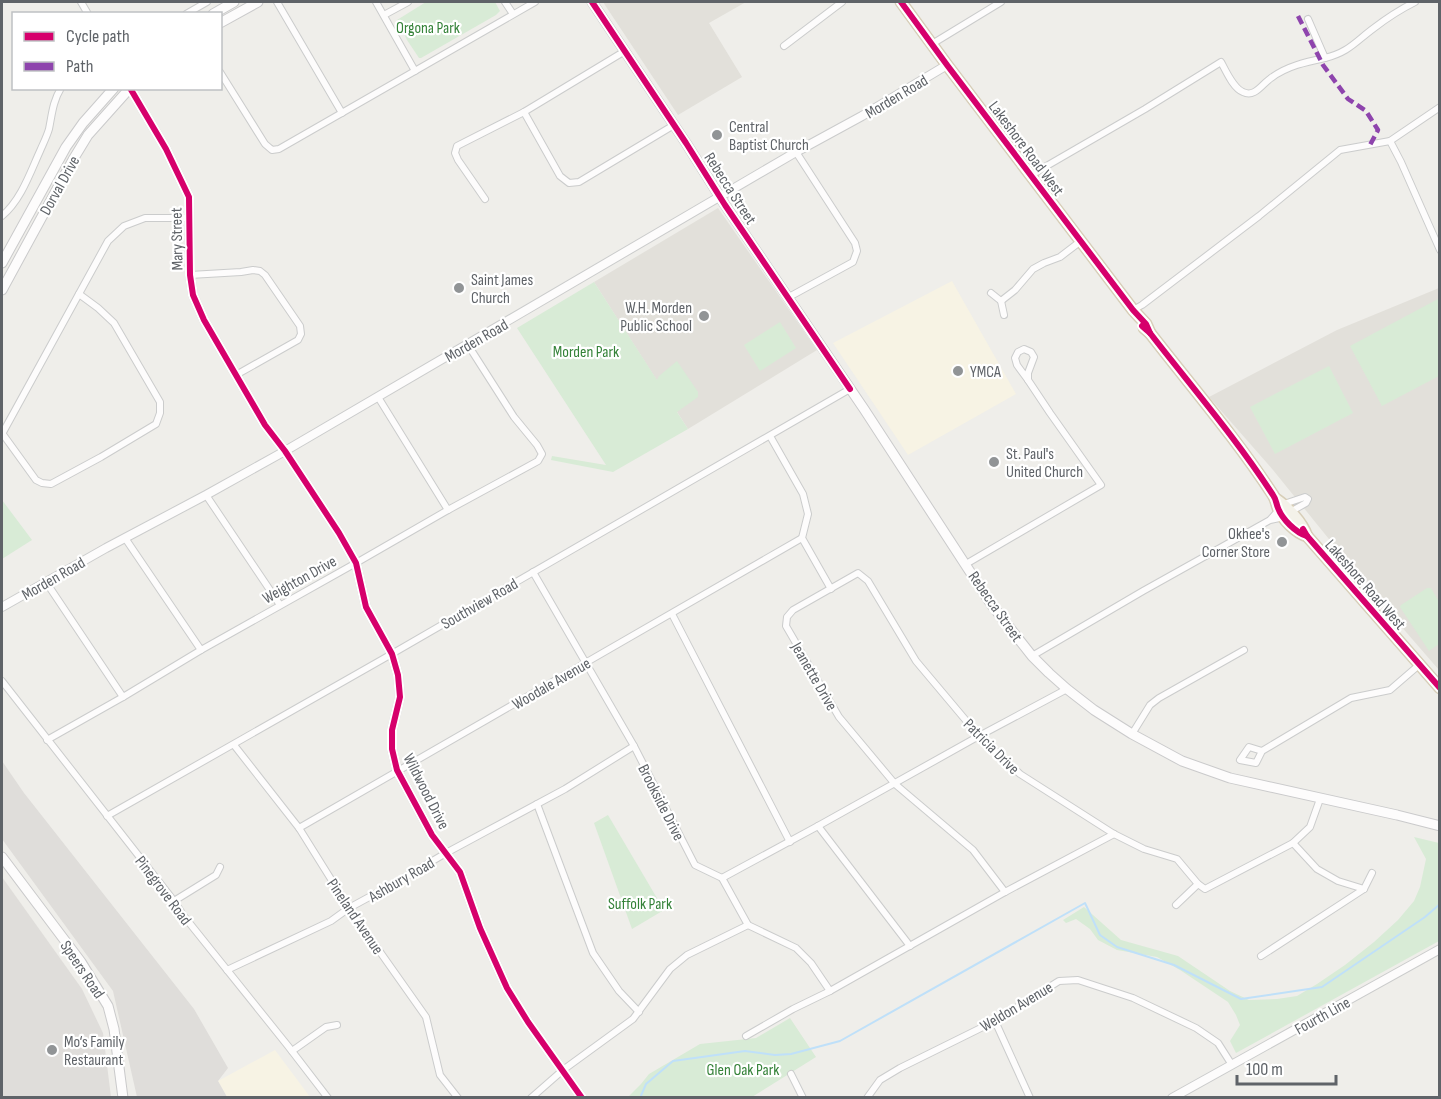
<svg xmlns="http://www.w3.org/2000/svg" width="1441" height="1099" font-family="'Sofia Sans Condensed',sans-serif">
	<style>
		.commercial { fill: #f7f3e4 }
		.industrial { fill: #dfddda }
		.education { fill: #e2e0da }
		.green { fill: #d8ebd6 }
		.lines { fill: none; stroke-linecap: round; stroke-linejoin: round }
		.stream { stroke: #bfe0f9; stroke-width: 2 }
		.minor-casing { stroke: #cbcccc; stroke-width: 8 }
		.tertiary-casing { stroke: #cbcccc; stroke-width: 10 }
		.secondary-casing { stroke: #cacacb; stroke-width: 11 }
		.primary-casing { stroke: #d7ceb8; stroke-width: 13 }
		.minor { stroke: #fdfcfc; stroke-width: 6 }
		.tertiary { stroke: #fdfcfc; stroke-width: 8 }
		.secondary { stroke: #fdfcfc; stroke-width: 9 }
		.primary { stroke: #f4f2e9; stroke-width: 10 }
		.quiet { stroke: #8e44ad; stroke-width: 4.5; stroke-dasharray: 9 4.5; stroke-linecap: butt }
		.cycleway-casing { stroke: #fff; stroke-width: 10 }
		.cycleway { stroke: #d6006c; stroke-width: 6 }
		.poi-dot { fill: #919496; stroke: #fff; stroke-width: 2 }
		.labels { text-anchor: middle; stroke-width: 4.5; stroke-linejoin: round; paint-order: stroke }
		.park-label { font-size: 16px; fill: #348238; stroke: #fff }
		.street-label { font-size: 16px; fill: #5f6368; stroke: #fff }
		.poi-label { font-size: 16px; fill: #5f6368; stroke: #fff; text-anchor: start }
	</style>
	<rect width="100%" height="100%" fill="#efeeea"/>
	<g class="commercial">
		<polygon points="952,281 1016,394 908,455 833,343"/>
		<polygon points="275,1050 310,1097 227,1097 218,1081"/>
	</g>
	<g class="industrial">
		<polygon points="2,761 24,793 194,1009 228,1068 218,1081 227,1097 137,1097 113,991 2,839"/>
		<polygon points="2,877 82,989 103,1033 111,1097 2,1097"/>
	</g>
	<g class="education">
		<polygon points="603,2 746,2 709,23 742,77 678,115"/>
		<polygon points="718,208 817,350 688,429 594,282"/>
		<polygon points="1439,288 1439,670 1380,602 1273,470 1209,397 1337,330"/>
	</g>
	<g class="green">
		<polygon points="426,2 495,2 500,11 496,15 421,58 419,58 407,40 397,20"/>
		<polygon points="594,282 657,380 659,376 677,361 698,392 698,397 677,412 688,429 613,472 551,460 552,456 606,465 517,328"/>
		<polygon points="1438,299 1440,303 1439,376 1382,406 1350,346"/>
		<polygon points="780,322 796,348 760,371 744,345"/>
		<polygon points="1329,366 1353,413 1275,454 1250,407"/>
		<polygon points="2,500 32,540 2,559"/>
		<polygon points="1427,588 1431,588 1439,602 1439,644 1429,651 1400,607 1401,605"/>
		<polygon points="608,815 664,910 632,929 594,823"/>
		<polygon points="1414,837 1439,843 1439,941 1236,1053 1230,1041 1240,1025 1236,1015 1228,1002 1180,970 1157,957 1117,950 1098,940 1090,929 1076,919 1066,923 1063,920 1084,907 1121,940 1178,956 1230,991 1249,1000 1277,999 1297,996 1317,984 1345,965 1374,942 1398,920 1414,901 1420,887 1426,859"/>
		<polygon points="790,1018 816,1057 752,1097 627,1098 641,1084 649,1074 700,1044 756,1038"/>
	</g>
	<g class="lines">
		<polyline class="stream" points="640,1098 646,1084 673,1061 745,1051 775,1055 791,1054 840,1041 1085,903 1100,935 1117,947 1174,965 1241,999 1322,987 1425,917 1440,904"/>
		<defs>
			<g id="minor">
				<polyline points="81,2 88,14"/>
				<polyline points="277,2 342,113"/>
				<polyline points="376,2 415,71"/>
				<polyline points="505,2 513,14"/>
				<polyline points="186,14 207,2"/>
				<polyline points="384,15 408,2"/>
				<polyline points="932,44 1001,2"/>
				<polyline points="784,46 842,2"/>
				<path d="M1325,58C1349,52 1355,42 1374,28C1387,18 1401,9 1415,2"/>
				<polyline points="220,72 265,144 272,150 279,149 535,2"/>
				<polyline points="524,112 560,176 569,183 579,182 674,125"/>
				<polyline points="1390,141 1401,162 1440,250"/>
				<path d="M1031,175L1145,109L1221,62C1226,71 1233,88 1243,92C1255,98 1262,84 1271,78C1287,66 1306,62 1325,58L1308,19"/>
				<polyline points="485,199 458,160 455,153 457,146 524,112 625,51"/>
				<path d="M2,216C21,200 30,173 40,151C43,144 47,136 49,129C52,114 53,101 61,88"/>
				<polyline points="190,275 241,272 253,270 260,271 265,275 300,326 301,334 298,340 236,375"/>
				<polyline points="991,293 1001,301 1004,315"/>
				<polyline points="789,297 853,262 857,251 855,243 796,152"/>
				<polyline points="1001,301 1015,290 1033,269 1044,263 1060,257 1081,241"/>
				<polyline points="1133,310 1142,305 1259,216 1340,150 1390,141 1440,107"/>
				<polygon points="1024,349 1031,352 1034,357 1028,373 1028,380 1017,365 1015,358 1018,352"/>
				<polyline points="378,397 448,510"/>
				<polyline points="2,433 36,480 42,483 51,484 101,457 156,424 160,413 160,402 114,323 98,308 79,294"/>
				<polyline points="2,434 108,241 124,226 145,218 190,218"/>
				<polyline points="770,436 803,494 808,514 802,538 831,589"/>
				<polyline points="206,495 280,605"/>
				<polyline points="125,538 201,650"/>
				<polyline points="966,564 1101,485 1050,413 1028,380"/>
				<polyline points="533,572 634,746 695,865 722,878 748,925 796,948 811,963 830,991"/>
				<polyline points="46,582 123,697"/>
				<polyline points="672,614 790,842"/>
				<polyline points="1032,656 1143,591 1270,520 1284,517 1290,512 1306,503 1308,499 1305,497 1284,504 1270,520"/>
				<polyline points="2,681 174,901 183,915 288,1046 328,1098"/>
				<polyline points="1132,734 1150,705 1159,698 1244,650"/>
				<polyline points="47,740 123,697 201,650 356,563 448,510 538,461 542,454 537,445 514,417 468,345"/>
				<polyline points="234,745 299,828 349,908 426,1017 440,1075 458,1098"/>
				<polyline points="1262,751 1249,747 1240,760 1256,763 1262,751 1351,698 1390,690 1419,665"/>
				<polyline points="537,804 593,953 619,991 639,1012"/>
				<polyline points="107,816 383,659 850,389"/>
				<polyline points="818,826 910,946"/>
				<polyline points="299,828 802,538"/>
				<polyline points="1293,843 1317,869 1338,881 1364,889"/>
				<polyline points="722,878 818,826 979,736 1067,689"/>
				<polyline points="1005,892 973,850 895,784 839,717 786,626 787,617 793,610 858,573 868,581 916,661 979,736 1020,774 1114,834 1144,849 1177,859 1198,884 1205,889 1293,843 1310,827 1320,799"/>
				<polyline points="174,901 216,875 220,867"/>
				<polyline points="1176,905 1198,884"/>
				<polyline points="1261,956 1364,889 1372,873"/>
				<polyline points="227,970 331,921 349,908 395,883 446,853 565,789 634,746"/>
				<polyline points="995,1021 1030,1098"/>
				<polyline points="746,1036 793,1009 830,991 1005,892 1114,834"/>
				<polyline points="292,1051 326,1027 337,1025"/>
				<polyline points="791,1074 803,1098"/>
				<polyline points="531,1098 563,1070 633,1019 670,969 687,955 748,925"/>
				<polyline points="867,1098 880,1080 900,1068 995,1021 1059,981 1078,980 1133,998 1196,1028 1218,1043 1232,1065"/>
			</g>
			<g id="tertiary">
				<polyline points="130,88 166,149 189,197 190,275 193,295 204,320 265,425 285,451 339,533 356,563 366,607 392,654 398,675 400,697 392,730 392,749 397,770 432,835 460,872 480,928 507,988 528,1022 582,1098"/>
				<polyline points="2,607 106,548 206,495 285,451 796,152 862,116 947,65"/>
				<polyline points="1172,1098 1440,949"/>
			</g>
			<g id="secondary">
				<polyline points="592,2 686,143 725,205 864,409 991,604 1032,656 1049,673 1067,689 1094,710 1132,734 1182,761 1230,778 1397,815 1440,826"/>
				<polyline points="213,14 234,2"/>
				<polyline points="220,23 258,2"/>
				<polyline points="2,263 66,147 83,123 114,88"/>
				<polyline points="2,290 74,158 88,135 130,88"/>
				<polyline points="2,857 81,962 108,1006 114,1029 123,1098"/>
			</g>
			<g id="primary">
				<polyline points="901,2 947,65 1133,310 1146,324 1150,333"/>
				<path d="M1144,328L1150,333C1191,386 1236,438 1273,495C1276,499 1276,503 1278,508C1282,519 1296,533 1307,536"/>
				<path d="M1276,499C1288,507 1302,522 1307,536L1440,688"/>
			</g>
		</defs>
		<use href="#minor" class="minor-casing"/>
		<use href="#tertiary" class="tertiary-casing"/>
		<use href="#secondary" class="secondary-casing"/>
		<use href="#primary" class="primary-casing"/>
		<use href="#minor" class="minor"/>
		<use href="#tertiary" class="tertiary"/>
		<use href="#secondary" class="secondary"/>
		<use href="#primary" class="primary"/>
		<polyline class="quiet" points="1298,16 1323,65 1348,99 1366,111 1378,130 1370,145"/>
		<defs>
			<g id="cycleway">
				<polyline points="592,2 686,143 725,205 850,389"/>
				<polyline points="901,2 947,65 1133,310 1146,324 1150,333"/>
				<polyline points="130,88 166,149 189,197 190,275 193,295 204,320 265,425 285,451 339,533 356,563 366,607 392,654 398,675 400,697 392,730 392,749 397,770 432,835 460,872 480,928 507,988 528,1022 582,1098"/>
				<path d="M1142,326L1150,333C1191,386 1236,438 1273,495C1276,499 1276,503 1278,508C1282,519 1296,533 1307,536"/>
				<polyline points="1303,529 1307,536 1440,688"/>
			</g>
		</defs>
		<use href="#cycleway" class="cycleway-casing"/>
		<use href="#cycleway" class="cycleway"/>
	</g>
	<g class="poi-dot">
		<circle cx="717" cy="135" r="6"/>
		<circle cx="459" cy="288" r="6"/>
		<circle cx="704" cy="316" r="6"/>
		<circle cx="958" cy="371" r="6"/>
		<circle cx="994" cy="462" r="6"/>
		<circle cx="1282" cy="542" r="6"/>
		<circle cx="52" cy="1050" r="6"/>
	</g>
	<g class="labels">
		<g class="park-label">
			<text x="428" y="33">Orgona Park</text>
			<text x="586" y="357">Morden Park</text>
			<text x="640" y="909">Suffolk Park</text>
			<text x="743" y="1075">Glen Oak Park</text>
		</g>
		<g class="street-label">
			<text transform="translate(896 96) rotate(-31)" y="6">Morden Road</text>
			<text transform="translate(1027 148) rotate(53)" y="6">Lakeshore Road West</text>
			<text transform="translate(59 185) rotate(-61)" y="6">Dorval Drive</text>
			<text transform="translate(731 188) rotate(57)" y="6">Rebecca Street</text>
			<text transform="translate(176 239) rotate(-91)" y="6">Mary Street</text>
			<text transform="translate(476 340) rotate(-30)" y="6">Morden Road</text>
			<text transform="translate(53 578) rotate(-30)" y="6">Morden Road</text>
			<text transform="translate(299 579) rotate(-29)" y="6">Weighton Drive</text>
			<text transform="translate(1366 584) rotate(49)" y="6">Lakeshore Road West</text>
			<text transform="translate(479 603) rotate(-30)" y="6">Southview Road</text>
			<text transform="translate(996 606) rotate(55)" y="6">Rebecca Street</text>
			<text transform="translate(815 676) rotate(60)" y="6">Jeanette Drive</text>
			<text transform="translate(551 683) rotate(-30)" y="6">Woodale Avenue</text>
			<text transform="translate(992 746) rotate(45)" y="6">Patricia Drive</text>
			<text transform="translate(427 791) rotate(63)" y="6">Wildwood Drive</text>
			<text transform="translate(662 802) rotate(63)" y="6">Brookside Drive</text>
			<text transform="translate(401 879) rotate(-30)" y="6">Ashbury Road</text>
			<text transform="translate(164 890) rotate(53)" y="6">Pinegrove Road</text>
			<text transform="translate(356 916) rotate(56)" y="6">Pineland Avenue</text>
			<text transform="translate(83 969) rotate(56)" y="6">Speers Road</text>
			<text transform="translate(1016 1006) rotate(-31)" y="6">Weldon Avenue</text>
			<text transform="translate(1322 1015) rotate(-29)" y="6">Fourth Line</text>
		</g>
		<g class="poi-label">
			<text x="729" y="132">Central<tspan x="729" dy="18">Baptist Church</tspan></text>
			<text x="471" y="285">Saint James<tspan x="471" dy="18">Church</tspan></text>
			<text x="692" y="313" text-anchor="end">W.H. Morden<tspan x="692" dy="18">Public School</tspan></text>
			<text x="970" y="377">YMCA</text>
			<text x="1006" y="459">St. Paul's<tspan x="1006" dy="18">United Church</tspan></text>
			<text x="1270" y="539" text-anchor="end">Okhee's<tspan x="1270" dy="18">Corner Store</tspan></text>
			<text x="64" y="1047">Mo‘s Family<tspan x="64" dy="18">Restaurant</tspan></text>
		</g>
	</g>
	<rect width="1441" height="1099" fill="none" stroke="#5f6368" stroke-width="6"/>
	<rect x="12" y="12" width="210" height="78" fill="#ffffff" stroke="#bfc1c3" stroke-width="1.5"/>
	<rect x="24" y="32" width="30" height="9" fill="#d6006c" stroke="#bfc1c3" stroke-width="1.5"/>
	<text x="66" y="42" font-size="18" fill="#5f6368">Cycle path</text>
	<rect x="24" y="62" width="30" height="9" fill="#8e44ad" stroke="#bfc1c3" stroke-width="1.5"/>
	<text x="66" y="72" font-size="18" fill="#5f6368">Path</text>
	<path d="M1237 1075v9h99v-9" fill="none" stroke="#5f6368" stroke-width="3"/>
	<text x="1246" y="1075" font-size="18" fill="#5f6368" stroke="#ffffff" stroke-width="4.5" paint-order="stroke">100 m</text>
</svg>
